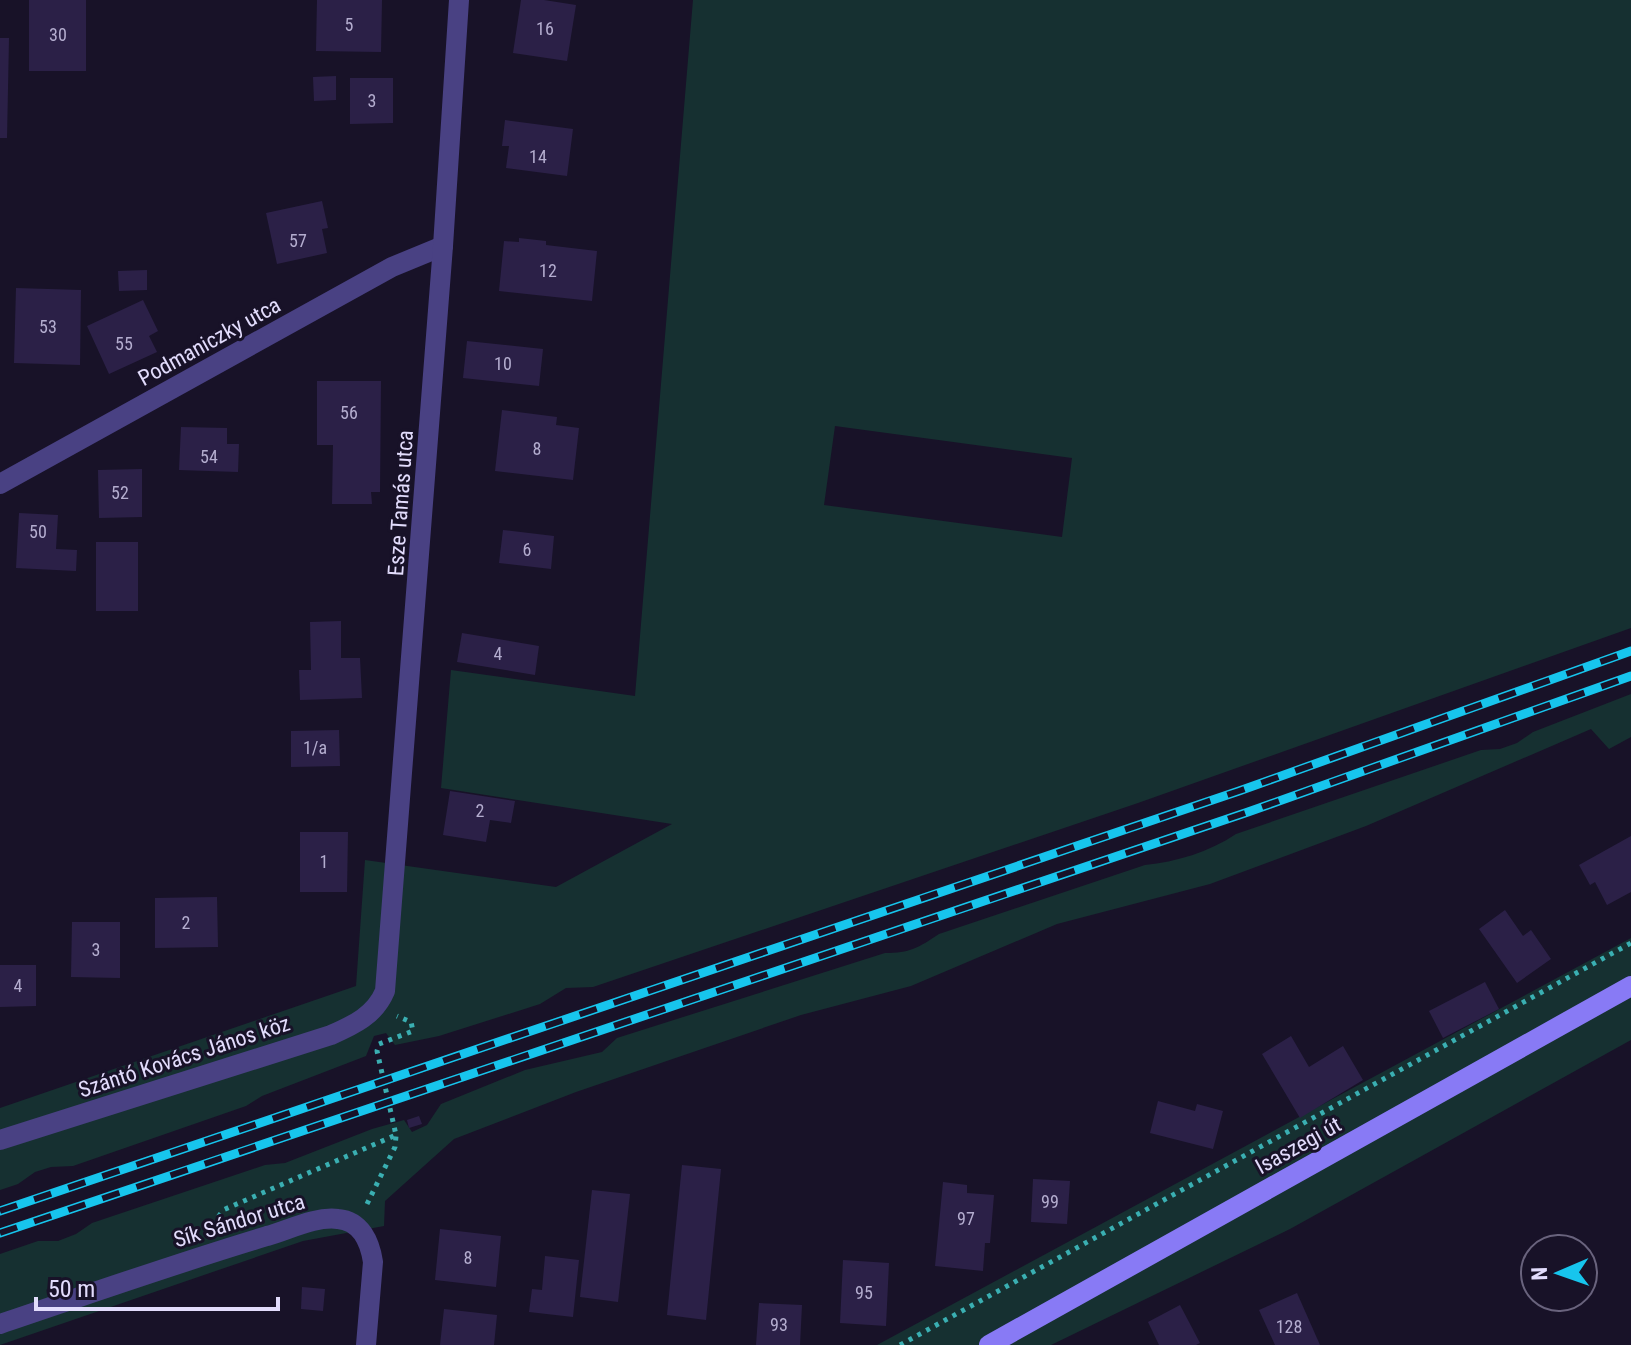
<svg xmlns="http://www.w3.org/2000/svg" width="1631" height="1345" font-family="'Roboto Condensed',sans-serif">
	<style>
		.green { fill: #163031; fill-rule: evenodd }
		.building { fill: #2b2047 }
		.lines { fill: none; stroke-linecap: round; stroke-linejoin: round }
		.path { stroke: #3aafb2; stroke-width: 5; stroke-dasharray: 4 6; stroke-linecap: butt }
		.street { stroke: #494183; stroke-width: 20 }
		.secondary { stroke: #887af5; stroke-width: 20 }
		.rail-casing { stroke: #17c5ed; stroke-width: 9 }
		.rail { stroke: #181228; stroke-width: 6; stroke-dasharray: 18; stroke-linecap: butt }
		.labels { text-anchor: middle; stroke-width: 6; stroke-linejoin: round; paint-order: stroke }
		.number-label { font-size: 18px; fill: #b4adcf }
		.street-label { font-size: 22px; fill: #e2dcfc; stroke: #181228 }
	</style>
	<rect width="100%" height="100%" fill="#181228"/>
	<g class="green">
		<path d="M693,0H1631V628L1138,803L593,987L566,988L540,1004L439,1036L395,1045L386,1033L374,1036L366,1056L262,1096L246,1106L73,1166L51,1167L35,1172L18,1184L0,1190V1108L356,986L365,860L556,887L672,824L441,788L451,670L635,696ZM835,426L1072,458L1062,537L824,505Z"/>
		<path d="M1631,694V737L1609,749L1591,729L1366,826L1210,884L1057,924L911,986L801,1015L576,1092L454,1139L385,1201L384,1226L303,1241L0,1345V1254L38,1241H58L76,1234L92,1223L265,1165L285,1163L372,1129L404,1120L412,1132L427,1125L441,1104L525,1070L602,1052L617,1038L885,953C910,953 918,948 939,934L1145,865C1176,862 1209,852 1236,834L1481,750L1500,749L1517,743L1533,732Z"/>
		<polygon points="1631,938 1631,1040 1290,1229 1051,1345 877,1345"/>
	</g>
	<g class="building">
		<rect x="29" y="0" width="57" height="71"/>
		<polygon points="317,0 382,0 381,52 316,51"/>
		<polygon points="521,0 544,0 576,5 567,61 513,53"/>
		<polygon points="0,38 9,38 7,138 0,138"/>
		<polygon points="336,76 336,100 314,101 313,77"/>
		<polygon points="350,78 393,78 393,123 350,124"/>
		<polygon points="505,120 573,129 567,176 506,168 509,146 502,146"/>
		<polygon points="322,201 328,228 322,229 327,253 277,264 266,213"/>
		<polygon points="519,238 546,241 546,245 597,251 592,301 499,291 504,241 519,242"/>
		<polygon points="147,270 147,290 119,291 118,271"/>
		<polygon points="16,288 81,290 80,365 14,363"/>
		<polygon points="143,300 158,331 149,336 157,352 109,374 87,326"/>
		<polygon points="467,341 543,349 539,386 463,378"/>
		<polygon points="317,381 381,381 380,492 371,492 372,504 332,504 333,445 317,445"/>
		<polygon points="502,410 557,417 556,425 579,428 573,480 495,471"/>
		<polygon points="181,427 227,428 227,444 239,444 238,472 179,470"/>
		<polygon points="142,469 142,517 99,518 98,470"/>
		<polygon points="19,513 58,515 56,549 77,550 76,571 16,568"/>
		<polygon points="503,530 554,536 551,569 499,563"/>
		<rect x="96" y="542" width="42" height="69"/>
		<polygon points="341,621 341,658 360,658 362,698 300,700 299,670 311,670 310,622"/>
		<polygon points="462,633 539,646 535,675 457,662"/>
		<polygon points="339,730 340,766 291,767 291,731"/>
		<polygon points="450,791 515,801 511,823 490,820 486,842 443,835"/>
		<polygon points="300,832 348,832 347,892 300,892"/>
		<polygon points="1631,836 1631,892 1607,905 1595,882 1590,885 1579,865"/>
		<polygon points="217,897 218,947 155,948 155,898"/>
		<polygon points="1505,910 1523,936 1531,930 1551,959 1517,983 1479,929"/>
		<polygon points="72,922 120,922 120,978 71,977"/>
		<polygon points="0,965 36,965 36,1006 0,1007"/>
		<polygon points="1485,982 1499,1009 1443,1038 1429,1011"/>
		<polygon points="1291,1036 1309,1067 1343,1046 1363,1080 1300,1118 1262,1054"/>
		<polygon points="1158,1101 1195,1111 1197,1104 1223,1111 1213,1149 1150,1133"/>
		<polygon points="419,1116 422,1124 409,1128 407,1120"/>
		<polygon points="682,1165 721,1169 706,1320 667,1315"/>
		<polygon points="1033,1179 1070,1181 1067,1224 1031,1222"/>
		<polygon points="943,1182 967,1185 967,1193 994,1195 990,1243 985,1243 983,1271 935,1266"/>
		<polygon points="592,1190 630,1194 618,1302 580,1297"/>
		<polygon points="440,1229 501,1236 496,1287 435,1280"/>
		<polygon points="545,1256 579,1260 573,1317 529,1312 532,1289 542,1290"/>
		<polygon points="843,1260 889,1263 886,1326 840,1323"/>
		<polygon points="302,1287 325,1289 323,1311 301,1309"/>
		<polygon points="1297,1293 1320,1345 1275,1345 1259,1310"/>
		<polygon points="759,1303 802,1305 800,1345 756,1345"/>
		<polygon points="1180,1305 1200,1343 1196,1345 1159,1345 1148,1322"/>
		<polygon points="444,1309 497,1315 494,1345 440,1345"/>
	</g>
	<g class="lines">
		<g class="path">
			<polyline points="367,1204 395,1147 396,1136"/>
			<polyline points="213,1225 223,1210 396,1135 377,1051 379,1044 413,1031 411,1022 397,1016"/>
			<polyline points="900,1345 1631,943"/>
		</g>
		<g class="street">
			<polyline points="0,484 392,267 443,246"/>
			<path d="M0,1140L331,1035C354,1025 375,1015 385,991L443,246L459,0"/>
			<path d="M0,1324C89,1294 177,1263 267,1236C289,1230 315,1216 338,1219C361,1221 370,1242 373,1262L366,1345"/>
		</g>
		<polyline class="secondary" points="989,1345 1631,986"/>
		<defs>
			<g id="rail">
				<polyline points="0,1211 1239,791 1631,651"/>
				<polyline points="0,1233 1248,812 1631,676"/>
			</g>
		</defs>
		<use href="#rail" class="rail-casing"/>
		<use href="#rail" class="rail"/>
	</g>
	<g class="labels">
		<g class="number-label">
			<text x="349" y="31">5</text>
			<text x="545" y="35">16</text>
			<text x="58" y="41">30</text>
			<text x="372" y="107">3</text>
			<text x="538" y="163">14</text>
			<text x="298" y="247">57</text>
			<text x="548" y="277">12</text>
			<text x="48" y="333">53</text>
			<text x="124" y="350">55</text>
			<text x="503" y="370">10</text>
			<text x="349" y="419">56</text>
			<text x="537" y="455">8</text>
			<text x="209" y="463">54</text>
			<text x="120" y="499">52</text>
			<text x="38" y="538">50</text>
			<text x="527" y="556">6</text>
			<text x="498" y="660">4</text>
			<text x="315" y="754">1/a</text>
			<text x="480" y="817">2</text>
			<text x="324" y="868">1</text>
			<text x="186" y="929">2</text>
			<text x="96" y="956">3</text>
			<text x="18" y="992">4</text>
			<text x="1050" y="1208">99</text>
			<text x="966" y="1225">97</text>
			<text x="468" y="1264">8</text>
			<text x="864" y="1299">95</text>
			<text x="779" y="1331">93</text>
			<text x="1289" y="1333">128</text>
		</g>
		<g class="street-label">
			<text transform="translate(209 341) rotate(-29)" y="8">Podmaniczky utca</text>
			<text transform="translate(400 503) rotate(-86)" y="8">Esze Tamás utca</text>
			<text transform="translate(184 1056) rotate(-18)" y="8">Szántó Kovács János köz</text>
			<text transform="translate(1298 1145) rotate(-29)" y="8">Isaszegi út</text>
			<text transform="translate(239 1220) rotate(-17)" y="8">Sík Sándor utca</text>
		</g>
	</g>
	<g transform="translate(1559 1273) rotate(268)"><circle r="38" fill="#181228" stroke="#69637d" stroke-width="2"/>
	<path d="M0-6L14 30L0 20L-14 30Z" fill="#17c5ed"/>
	<text y="-12" font-size="22" font-weight="bold" text-anchor="middle" fill="#e2dcfc">N</text>
	</g>
	<path d="M36 1297v12h242v-12" fill="none" stroke="#e2dcfc" stroke-width="4"/>
	<text x="48" y="1297" font-size="24" fill="#e2dcfc" stroke="#181228" stroke-width="6" paint-order="stroke">50 m</text>
</svg>
